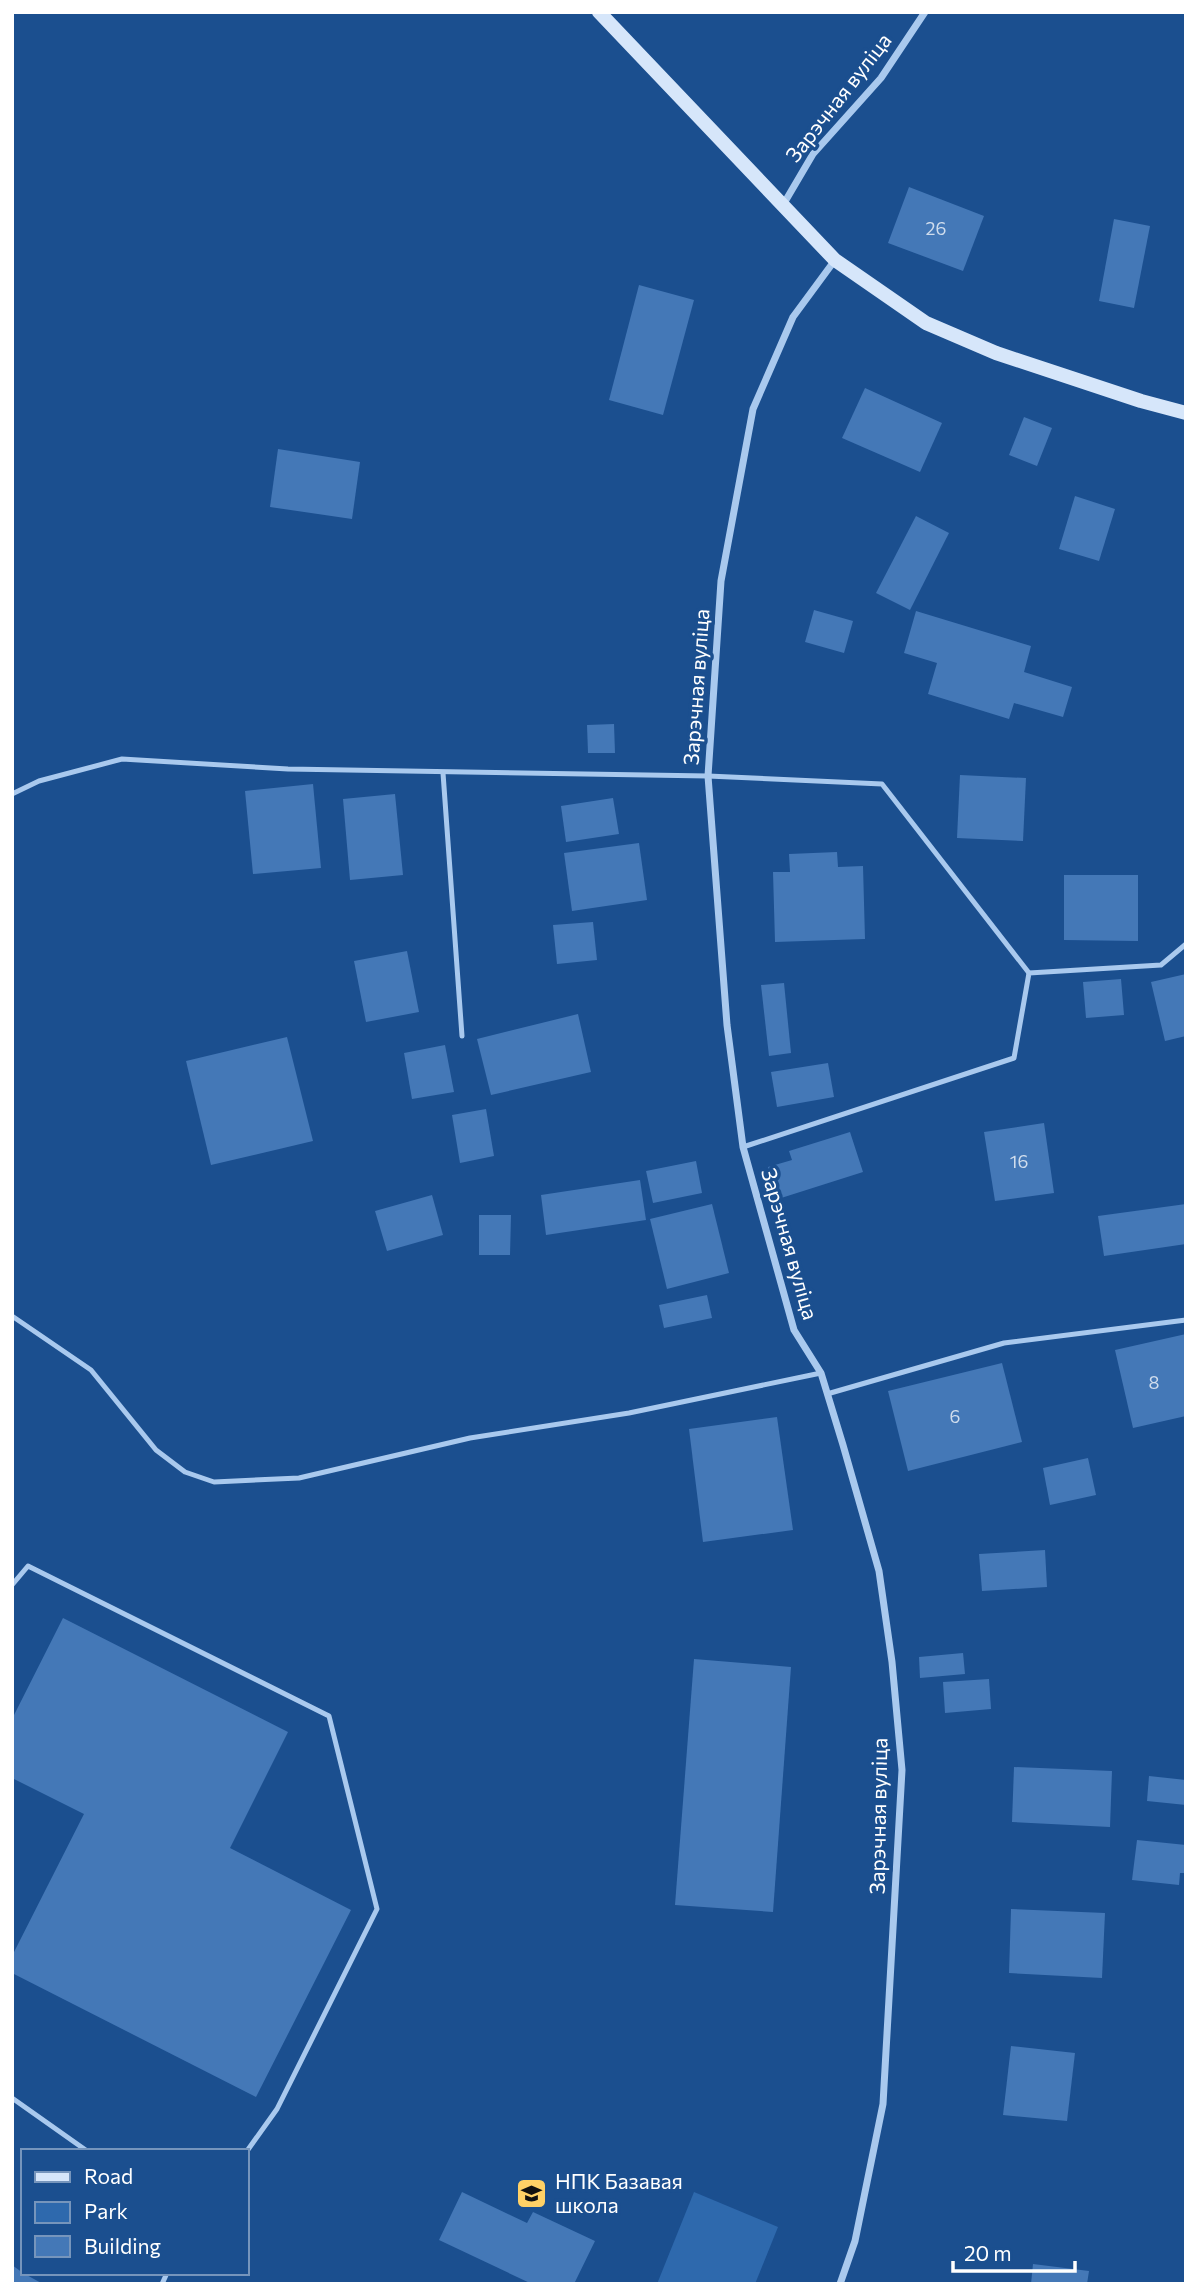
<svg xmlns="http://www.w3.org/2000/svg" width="1198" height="2296" font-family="Commissioner,sans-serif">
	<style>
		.green { fill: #2e69ad }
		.building { fill: #4478b7 }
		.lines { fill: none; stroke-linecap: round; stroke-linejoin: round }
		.service { stroke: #a9c9ee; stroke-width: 5 }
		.minor { stroke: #a9c9ee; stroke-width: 7 }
		.secondary { stroke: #d6e6fa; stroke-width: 14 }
		.labels { text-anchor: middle; stroke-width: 7; stroke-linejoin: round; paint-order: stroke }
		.number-label { font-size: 18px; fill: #d0dded }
		.street-label { font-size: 21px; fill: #fff; stroke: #1b4f8f }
		.poi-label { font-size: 21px; fill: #fff; stroke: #1b4f8f; text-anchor: start }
	</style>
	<rect width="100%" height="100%" fill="#1b4f8f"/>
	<polygon class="green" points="694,2192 778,2227 755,2284 657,2284"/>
	<g class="building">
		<polygon points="909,187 984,216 963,271 888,243"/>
		<polygon points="1114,219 1150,226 1134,308 1099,301"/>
		<polygon points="639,285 694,300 663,415 609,400"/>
		<polygon points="865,388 942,423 920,472 842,438"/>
		<polygon points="1024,417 1052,428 1037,466 1009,455"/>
		<polygon points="278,449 360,462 352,519 270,507"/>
		<polygon points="1075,496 1115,509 1099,561 1059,549"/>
		<polygon points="916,516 949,533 910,610 876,593"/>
		<polygon points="814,610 853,621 844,653 805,642"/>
		<polygon points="916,611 1031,646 1024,672 1072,687 1063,717 1014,703 1009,719 928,694 937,663 904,653"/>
		<polygon points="614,724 615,753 588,753 587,725"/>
		<polygon points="960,775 1026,778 1023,841 957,838"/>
		<polygon points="313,784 321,868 253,874 245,791"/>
		<polygon points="395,794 403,875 350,880 343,799"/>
		<polygon points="613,798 619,834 566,842 561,806"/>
		<polygon points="639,843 647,900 572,911 564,853"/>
		<polygon points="837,852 838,867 863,866 865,939 775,942 773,872 790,872 789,854"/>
		<polygon points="1064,875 1138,875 1138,941 1064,940"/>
		<polygon points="593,922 597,960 557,964 553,925"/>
		<polygon points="407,951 419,1012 366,1022 354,961"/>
		<polygon points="1186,974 1186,1036 1165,1041 1151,982"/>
		<polygon points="1121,979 1124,1015 1086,1018 1083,982"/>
		<polygon points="784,983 791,1053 769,1056 761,985"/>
		<polygon points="578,1014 591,1072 491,1095 477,1039"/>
		<polygon points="287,1037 313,1141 211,1165 186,1061"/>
		<polygon points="445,1045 454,1092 412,1099 404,1053"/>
		<polygon points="828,1063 834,1097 777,1107 771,1072"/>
		<polygon points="486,1109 494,1156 460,1163 452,1115"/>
		<polygon points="1044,1123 1054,1193 995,1201 984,1132"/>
		<polygon points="850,1132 863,1172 778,1199 768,1167 792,1160 789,1151"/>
		<polygon points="696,1161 702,1193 653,1203 646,1171"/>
		<polygon points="640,1180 646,1220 546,1235 541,1195"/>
		<polygon points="432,1195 443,1235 387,1251 375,1211"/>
		<polygon points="712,1204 729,1273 667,1289 650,1219"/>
		<polygon points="1186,1204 1186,1244 1104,1256 1098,1216"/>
		<polygon points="479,1215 511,1215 510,1255 479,1255"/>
		<polygon points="707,1295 712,1318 664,1328 659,1305"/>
		<polygon points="1186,1334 1186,1416 1133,1428 1115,1350"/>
		<polygon points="1002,1363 1022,1442 908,1471 888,1391"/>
		<polygon points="777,1417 793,1530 703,1542 689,1429"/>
		<polygon points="1088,1458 1096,1495 1050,1505 1043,1468"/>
		<polygon points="1045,1550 1047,1587 982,1591 979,1554"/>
		<polygon points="63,1618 288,1732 230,1848 351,1910 256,2097 12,1973 12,1956 84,1814 12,1778 12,1719"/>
		<polygon points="963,1653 965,1674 920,1678 919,1657"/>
		<polygon points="694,1659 791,1667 773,1912 675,1905"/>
		<polygon points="989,1679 991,1709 945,1713 943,1682"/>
		<polygon points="1014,1767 1112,1771 1110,1827 1012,1822"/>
		<polygon points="1149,1776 1186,1780 1186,1805 1147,1801"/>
		<polygon points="1137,1840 1186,1845 1186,1873 1180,1873 1179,1885 1132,1880"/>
		<polygon points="1011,1909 1105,1913 1102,1978 1009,1973"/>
		<polygon points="1011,2046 1075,2053 1067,2121 1003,2115"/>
		<polygon points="462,2192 527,2223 533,2212 595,2241 574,2284 532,2284 439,2240"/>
		<polygon points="1033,2264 1089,2271 1087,2284 1031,2284"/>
		<polygon points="12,2265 23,2273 43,2284 12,2284"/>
	</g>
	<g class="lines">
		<g class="service">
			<polyline points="443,773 462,1036"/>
			<polyline points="12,794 39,781 122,759 288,769 708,776 882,784 1029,973"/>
			<polyline points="743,1147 1014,1058 1029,973 1161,965 1186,944"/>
			<polyline points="12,1316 91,1370 156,1450 185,1472 214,1482 299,1478 470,1438 629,1413 821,1373"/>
			<polyline points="827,1394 1004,1343 1186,1320"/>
			<polyline points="12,1585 28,1566 329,1716 377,1909 277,2109 247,2151"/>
			<polyline points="12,2098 87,2151"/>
			<polyline points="162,2284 167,2273"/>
		</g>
		<g class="minor">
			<polyline points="783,205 813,154 881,78 925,12"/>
			<polyline points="835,260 793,317 753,409 721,581 708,776 727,1025 743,1147 794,1330 821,1373 843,1445 879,1571 892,1662 902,1770 883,2104 855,2241 840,2284"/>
		</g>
		<polyline class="secondary" points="599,12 835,260 926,323 996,353 1141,401 1186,413"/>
	</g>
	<defs>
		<symbol id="school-square" viewBox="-11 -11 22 22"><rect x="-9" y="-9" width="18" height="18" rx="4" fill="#ffd166" stroke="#1b4f8f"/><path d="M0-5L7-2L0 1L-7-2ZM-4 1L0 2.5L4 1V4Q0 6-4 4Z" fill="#111"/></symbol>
	</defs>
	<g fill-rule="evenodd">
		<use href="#school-square" x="514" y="2176" width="35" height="35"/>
	</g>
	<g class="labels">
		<g class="number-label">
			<text x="936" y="235">26</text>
			<text x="1019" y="1168">16</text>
			<text x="1154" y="1389">8</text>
			<text x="955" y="1423">6</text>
		</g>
		<g class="street-label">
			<text transform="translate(839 98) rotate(-52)" y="7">Зарэчная вуліца</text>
			<text transform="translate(697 687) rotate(-86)" y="7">Зарэчная вуліца</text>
			<text transform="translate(789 1244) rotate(74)" y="7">Зарэчная вуліца</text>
			<text transform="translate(879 1816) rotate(-89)" y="7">Зарэчная вуліца</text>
		</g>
		<g class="poi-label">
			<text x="555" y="2189">НПК Базавая<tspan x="555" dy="24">школа</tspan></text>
		</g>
	</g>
	<rect width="1198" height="2296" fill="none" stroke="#ffffff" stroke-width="28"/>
	<rect x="21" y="2149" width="228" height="126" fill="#1b4f8f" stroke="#7695bc" stroke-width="2"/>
	<rect x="35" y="2172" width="35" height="10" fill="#d6e6fa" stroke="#7695bc" stroke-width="2"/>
	<text x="84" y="2184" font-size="21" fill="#ffffff">Road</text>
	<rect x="35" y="2202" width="35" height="21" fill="#2e69ad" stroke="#7695bc" stroke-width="2"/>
	<text x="84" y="2219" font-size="21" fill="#ffffff">Park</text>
	<rect x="35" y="2236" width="35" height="21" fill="#4478b7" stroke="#7695bc" stroke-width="2"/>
	<text x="84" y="2254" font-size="21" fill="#ffffff">Building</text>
	<path d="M953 2261v10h122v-10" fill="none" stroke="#ffffff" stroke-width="3.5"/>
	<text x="964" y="2261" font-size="21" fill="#ffffff" stroke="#1b4f8f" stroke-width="5" paint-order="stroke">20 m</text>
</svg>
